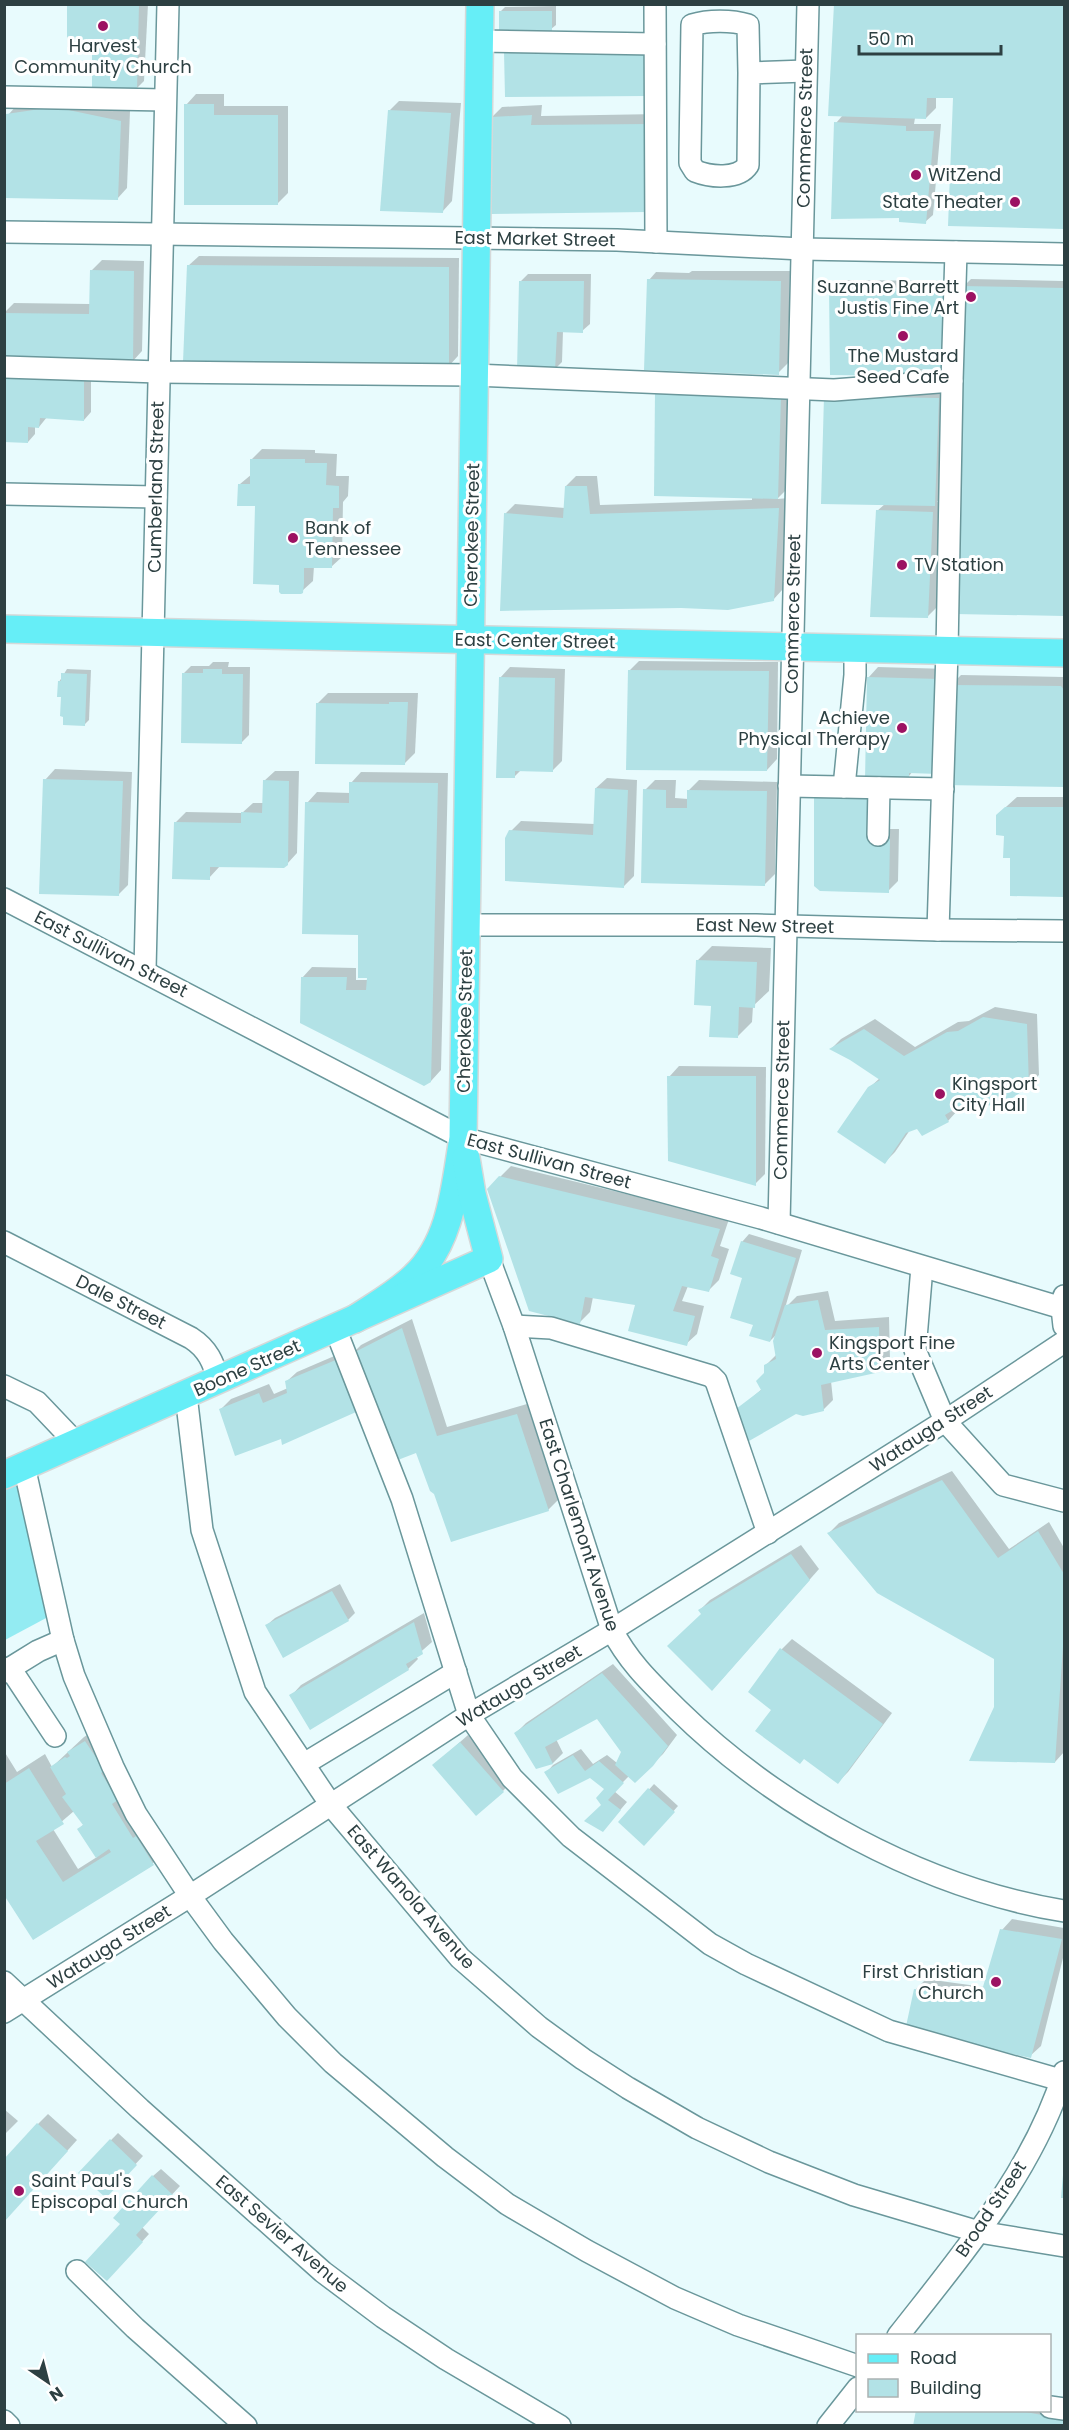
<svg xmlns="http://www.w3.org/2000/svg" width="1069" height="2430" font-family="Poppins,sans-serif">
	<style>
		.green { fill: #93ebf2 }
		.shadow { fill: #0003; fill-rule: evenodd }
		.building { fill: #b2e2e6 }
		.lines { fill: none; stroke-linecap: round; stroke-linejoin: round }
		.minor-casing { stroke: #6a979b; stroke-width: 24 }
		.major-casing { stroke: #d5d9d9; stroke-width: 30 }
		.minor { stroke: #fff; stroke-width: 21 }
		.major { stroke: #66eef7; stroke-width: 27 }
		.poi-dot { fill: #9c1262; stroke: #fff; stroke-width: 2 }
		.labels { text-anchor: middle; stroke-width: 6; stroke-linejoin: round; paint-order: stroke }
		.poi-label { font-size: 18px; fill: #2d4042; stroke: #fff; text-anchor: start }
		.street-label { font-size: 18px; fill: #2d4042; stroke: #fff }
	</style>
	<rect width="100%" height="100%" fill="#e8fbfd"/>
	<polygon class="green" points="20,1482 48,1617 5,1640 5,1489"/>
	<g class="shadow">
		<polygon points="69,4 148,4 144,81 136,89 94,49"/>
		<polygon points="835,4 1064,4 1064,227 949,225 954,96 936,97 936,108 926,118 915,118 914,124 941,124 933,215 925,222 901,214 836,123 843,115"/>
		<polygon points="556,6 556,25 551,29 500,12 505,7"/>
		<polygon points="196,94 224,94 224,106 288,106 288,193 277,204 186,105"/>
		<polygon points="65,97 130,111 127,188 117,199 8,115 18,104"/>
		<polygon points="399,101 461,103 452,201 442,212 389,111"/>
		<polygon points="542,105 541,116 659,114 657,200 492,117 502,107"/>
		<polygon points="199,256 459,258 458,356 448,367 188,266"/>
		<polygon points="102,260 144,261 142,351 132,362 4,358 4,313 14,303 91,304 92,270"/>
		<polygon points="692,271 790,271 788,363 778,373 649,280 656,272 689,273"/>
		<polygon points="528,274 591,274 590,324 582,331 563,331 562,362 554,370 521,281"/>
		<polygon points="971,279 1064,281 1064,615 956,612 963,287"/>
		<polygon points="838,280 954,281 924,368 917,375 831,287"/>
		<polygon points="91,373 91,412 84,420 47,417 39,427 35,426 35,434 28,442 4,441 4,377"/>
		<polygon points="791,387 788,488 777,499 789,498 783,589 773,600 505,514 515,504 565,508 566,486 576,476 597,476 600,505 752,500 752,497 656,495"/>
		<polygon points="949,389 945,495 937,502 943,502 937,607 927,617 877,511 885,504 826,397"/>
		<polygon points="262,449 315,450 315,453 337,454 336,476 349,476 348,496 343,502 342,557 331,567 314,566 313,581 302,591 280,583 256,505 240,484 252,474 252,459"/>
		<polygon points="639,661 778,662 777,759 767,770 629,671"/>
		<polygon points="213,662 229,662 228,667 250,667 249,735 241,743 184,673 191,666 209,666"/>
		<polygon points="510,667 565,669 562,761 552,771 521,770 514,777 500,678"/>
		<polygon points="878,667 949,669 949,687 961,675 1064,677 1064,785 947,784 948,761 913,771 909,776 900,776 896,779 868,678"/>
		<polygon points="67,669 91,670 89,720 85,724 62,696 59,682"/>
		<polygon points="328,693 418,693 415,753 404,764 317,704"/>
		<polygon points="55,769 132,772 128,885 118,895 45,780"/>
		<polygon points="275,771 299,771 297,853 287,864 220,866 209,878 176,822 186,812 242,813 253,803 264,803 264,781"/>
		<polygon points="361,772 448,773 441,1070 431,1081 302,978 312,967 356,968 356,980 368,980 359,934 307,803 317,792 351,793 351,783"/>
		<polygon points="607,778 637,780 634,876 624,886 511,831 521,821 595,824 596,788"/>
		<polygon points="655,780 676,780 675,798 688,799 689,790 699,780 777,782 775,874 765,884 643,882 645,790"/>
		<polygon points="826,784 876,829 899,829 898,881 888,891"/>
		<polygon points="1017,797 1064,797 1064,896 1011,895 1012,856 997,815"/>
		<polygon points="712,946 771,948 769,991 753,1006 752,1022 737,1037 712,1004 697,961"/>
		<polygon points="995,1007 1037,1014 1039,1075 1028,1085 962,1102 956,1106 958,1110 948,1121 910,1130 895,1152 885,1162 869,1088 880,1078 832,1048 841,1039 875,1019 915,1047 958,1022 969,1021"/>
		<polygon points="679,1066 766,1067 765,1174 755,1184 669,1077"/>
		<polygon points="511,1166 729,1219 720,1246 729,1249 719,1280 709,1290 688,1286 682,1301 704,1306 697,1334 686,1344 636,1304 593,1297 590,1312 580,1322 500,1177"/>
		<polygon points="749,1234 802,1250 785,1308 797,1296 828,1291 835,1321 889,1317 890,1360 880,1371 831,1381 833,1400 823,1410 796,1413 734,1413 762,1389 765,1366 776,1355 778,1333 770,1341 755,1324 744,1277 742,1242"/>
		<polygon points="412,1319 447,1427 527,1404 558,1500 548,1510 435,1493 416,1451 368,1402 282,1437 221,1409 231,1399 269,1384 274,1394 288,1388 286,1382 297,1372 353,1348 355,1351 361,1345"/>
		<polygon points="952,1471 1009,1549 1049,1522 1064,1548 1064,1752 1055,1762 996,1658 829,1533 839,1523"/>
		<polygon points="801,1545 819,1569 722,1679 700,1610 710,1600"/>
		<polygon points="340,1584 355,1613 348,1620 267,1625 275,1618"/>
		<polygon points="424,1613 432,1642 416,1656 418,1659 408,1669 291,1696 301,1685"/>
		<polygon points="792,1639 892,1713 848,1772 838,1782 773,1709 782,1649"/>
		<polygon points="613,1664 677,1735 663,1754 635,1781 629,1776 614,1791 627,1802 610,1822 602,1805 606,1789 590,1776 546,1773 553,1765 581,1749 593,1764 607,1755 617,1763 623,1752 598,1717 556,1739 563,1753 553,1763 536,1767 516,1733 526,1723"/>
		<path d="M100,1727L127,1789L168,1848L153,1863L33,1938L4,1890V1751L17,1772L45,1754L52,1767L84,1737ZM74,1811L84,1824L79,1829L97,1857L78,1869L53,1829Z"/>
		<polygon points="468,1735 510,1783 503,1791 442,1758"/>
		<polygon points="654,1784 678,1806 644,1844 620,1822"/>
		<polygon points="1012,1919 1064,1928 1064,1954 1041,2046 1030,2056 915,1990 926,1979 984,1987 1002,1930"/>
		<polygon points="4,2109 18,2121 4,2135"/>
		<polygon points="48,2114 77,2140 4,2221 38,2124"/>
		<polygon points="118,2133 143,2156 106,2196 80,2172"/>
		<polygon points="161,2169 180,2186 142,2227 149,2234 114,2272 122,2224 153,2176"/>
		<polygon points="1064,2407 1064,2426 915,2426 917,2410 1050,2410"/>
	</g>
	<g class="building">
		<polygon points="67,4 139,4 137,90 92,90 92,48 67,47"/>
		<polygon points="834,4 1064,4 1064,229 948,226 953,98 927,98 926,119 828,116"/>
		<polygon points="499,11 552,11 552,31 499,30"/>
		<polygon points="504,52 645,54 647,96 505,97"/>
		<polygon points="184,104 214,104 214,115 278,115 278,205 184,205"/>
		<polygon points="54,107 121,121 118,200 4,198 6,114"/>
		<polygon points="388,110 451,113 443,213 380,211"/>
		<polygon points="532,115 531,125 650,124 647,212 491,214 491,117"/>
		<polygon points="834,122 906,126 906,131 934,131 926,224 899,222 899,218 831,219"/>
		<polygon points="187,265 449,267 449,368 183,362"/>
		<polygon points="90,270 134,271 133,363 4,360 4,313 89,314"/>
		<polygon points="647,279 781,281 779,375 644,370"/>
		<polygon points="519,281 584,281 583,333 557,332 555,371 517,371"/>
		<polygon points="962,286 1064,288 1064,616 955,614"/>
		<polygon points="829,287 947,288 944,369 918,369 918,376 830,375"/>
		<polygon points="4,378 84,380 84,421 40,418 39,428 28,427 28,443 4,442"/>
		<polygon points="655,391 781,396 778,499 654,496"/>
		<polygon points="824,396 939,398 935,506 821,504"/>
		<polygon points="250,459 305,459 305,463 327,463 326,485 339,486 339,508 333,508 332,568 304,568 304,583 303,593 301,594 281,594 279,592 279,585 253,584 255,506 237,506 238,484 250,484"/>
		<polygon points="565,486 587,486 590,514 779,508 774,601 728,610 681,608 500,611 504,513 563,518"/>
		<polygon points="876,510 933,512 928,618 870,617"/>
		<polygon points="203,669 222,669 222,674 243,674 242,744 181,743 182,673 203,673"/>
		<polygon points="628,670 769,671 767,771 626,770"/>
		<polygon points="61,673 87,674 85,726 63,725 63,717 60,716 61,697 57,697 58,681 61,681"/>
		<polygon points="499,677 555,678 553,772 515,771 515,778 496,778"/>
		<polygon points="867,677 940,679 938,774 909,773 909,777 896,777 896,781 865,780"/>
		<polygon points="949,685 1061,686 1064,690 1064,787 945,785"/>
		<polygon points="389,702 408,702 405,765 315,764 316,703 389,704"/>
		<polygon points="43,779 123,781 119,896 39,894"/>
		<polygon points="263,780 289,781 288,865 284,868 210,867 210,880 172,879 174,822 241,823 241,812 262,813"/>
		<polygon points="349,782 438,783 431,1082 424,1086 300,1023 301,977 347,977 346,990 366,990 367,978 358,978 358,935 302,934 305,802 349,803"/>
		<polygon points="595,788 628,790 624,888 505,881 505,838 509,830 593,835"/>
		<polygon points="643,789 666,790 666,808 687,808 687,790 767,791 765,886 641,883"/>
		<polygon points="814,793 869,795 867,839 890,839 889,893 820,891 814,886"/>
		<polygon points="1005,807 1064,807 1064,897 1010,896 1010,858 1003,858 1004,836 996,835 996,815"/>
		<polygon points="696,960 757,962 755,1008 739,1007 738,1038 709,1037 711,1006 694,1005"/>
		<polygon points="983,1017 1027,1024 1029,1087 1000,1106 963,1104 945,1115 949,1122 922,1136 917,1129 906,1133 885,1164 837,1132 868,1087 880,1080 850,1060 829,1049 864,1029 904,1056 947,1032 958,1031"/>
		<polygon points="667,1076 756,1076 756,1186 668,1161"/>
		<polygon points="499,1176 720,1229 711,1256 719,1259 709,1292 682,1286 673,1311 695,1316 687,1346 628,1331 635,1305 585,1297 580,1324 529,1311 487,1189"/>
		<polygon points="741,1241 796,1258 770,1342 749,1336 753,1325 730,1318 742,1278 730,1274"/>
		<polygon points="818,1300 825,1330 879,1327 880,1372 821,1385 824,1411 803,1416 796,1414 749,1441 732,1412 761,1390 756,1381 764,1373 764,1365 776,1359 773,1341 785,1305"/>
		<polygon points="402,1328 437,1436 517,1414 549,1511 451,1542 434,1494 430,1491 416,1453 390,1463 349,1355"/>
		<polygon points="343,1357 365,1408 282,1445 281,1439 235,1456 219,1409 259,1393 263,1403 287,1393 285,1381"/>
		<polygon points="942,1480 998,1558 1038,1531 1064,1574 1064,1632 1055,1763 969,1761 994,1707 994,1659 877,1593 827,1533"/>
		<polygon points="791,1554 810,1580 712,1691 667,1646 701,1614 698,1610"/>
		<polygon points="332,1591 349,1621 283,1658 265,1625"/>
		<polygon points="414,1622 423,1654 406,1664 409,1670 310,1730 289,1695"/>
		<polygon points="780,1648 883,1724 838,1784 804,1759 800,1764 755,1731 771,1710 748,1692"/>
		<polygon points="602,1673 668,1746 653,1766 635,1783 615,1765 621,1752 597,1719 545,1747 553,1764 536,1769 514,1733"/>
		<polygon points="85,1741 105,1771 101,1773 118,1800 112,1804 133,1838 136,1836 154,1865 33,1940 4,1895 4,1784 29,1768 64,1824 36,1841 63,1882 111,1852 109,1849 96,1858 77,1829 83,1825 62,1797 66,1794 50,1767 65,1757 67,1758 70,1756 67,1752"/>
		<polygon points="460,1742 504,1792 476,1816 432,1765"/>
		<polygon points="573,1755 585,1771 599,1761 624,1783 608,1800 621,1810 603,1832 584,1821 601,1805 596,1798 604,1789 590,1778 558,1794 544,1772"/>
		<polygon points="648,1788 675,1812 644,1846 618,1822"/>
		<polygon points="1000,1929 1062,1939 1031,2058 905,2031 914,1989 980,1997"/>
		<polygon points="37,2123 68,2151 4,2222 4,2159"/>
		<polygon points="110,2139 137,2165 106,2198 78,2173"/>
		<polygon points="152,2175 173,2195 136,2235 143,2242 107,2281 85,2262 120,2224 113,2218"/>
		<polygon points="1063,2175 1064,2175 1064,2198 1061,2198"/>
		<polygon points="916,2410 1015,2410 1064,2419 1064,2426 913,2426"/>
	</g>
	<g class="lines">
		<defs>
			<g id="minor">
				<polyline points="655,4 656,242"/>
				<polyline points="479,41 655,44"/>
				<path d="M749,73L748,25C732,20 708,20 692,25L690,154V163L695,171C710,177 738,180 748,165L749,73L806,71"/>
				<polyline points="4,97 165,100"/>
				<polyline points="4,232 617,240 802,249 1064,254"/>
				<polyline points="4,367 159,372 474,375 834,390 952,381 956,252"/>
				<polyline points="4,494 156,497"/>
				<polyline points="789,786 943,789"/>
				<polyline points="844,787 855,675 855,648"/>
				<polyline points="878,835 879,788"/>
				<polyline points="4,899 463,1138 761,1218 1062,1308"/>
				<polyline points="466,925 756,925 938,930 1064,931"/>
				<polyline points="938,930 947,651 952,381"/>
				<polyline points="145,970 168,4"/>
				<polyline points="779,1223 808,4"/>
				<path d="M4,1242L191,1338C208,1349 213,1362 219,1381"/>
				<path d="M489,1259L514,1326L612,1630C629,1663 652,1684 678,1710C779,1809 924,1888 1064,1911"/>
				<polyline points="922,1267 915,1350 945,1421 1003,1485 1064,1501"/>
				<polyline points="1064,1296 1062,1308 1064,1326"/>
				<polyline points="514,1326 551,1328 711,1376 716,1381 768,1533"/>
				<polyline points="335,1328 402,1499 469,1715 512,1778 571,1837 710,1944 746,1964 889,2031 1064,2081"/>
				<polyline points="4,1386 37,1402 76,1443"/>
				<polyline points="186,1395 202,1530 255,1692 331,1805 460,1958 539,2027 583,2059 628,2088 697,2128 769,2162 854,2195 979,2232 1064,2246"/>
				<polyline points="24,1466 63,1640 74,1676 113,1767 136,1814 190,1896 223,1941 287,2017 333,2063 445,2157 507,2204 587,2251 675,2298 738,2325 858,2366"/>
				<polyline points="10,1668 55,1736"/>
				<polyline points="4,1672 38,1651 63,1640"/>
				<polyline points="304,1764 456,1672"/>
				<polyline points="4,1982 140,2109 323,2272 383,2317 446,2359 560,2426"/>
				<polyline points="4,2012 190,1896 469,1715 612,1630 945,1421 1064,1342"/>
				<polyline points="77,2271 135,2328 246,2426"/>
				<path d="M898,2336C962,2254 1033,2172 1064,2072"/>
				<polyline points="1050,2407 1064,2409"/>
				<polyline points="4,2421 9,2426"/>
				<polyline points="828,2426 858,2388"/>
			</g>
			<g id="major">
				<polyline points="4,629 1064,653"/>
				<path d="M355,1319C376,1305 398,1293 415,1276C452,1241 455,1185 463,1138L480,4"/>
				<polyline points="4,1475 489,1259 472,1194 466,1158"/>
			</g>
		</defs>
		<use href="#minor" class="minor-casing"/>
		<use href="#major" class="major-casing"/>
		<use href="#minor" class="minor"/>
		<use href="#major" class="major"/>
	</g>
	<g class="poi-dot">
		<circle cx="103" cy="26" r="6"/>
		<circle cx="916" cy="175" r="6"/>
		<circle cx="1015" cy="202" r="6"/>
		<circle cx="971" cy="297" r="6"/>
		<circle cx="903" cy="336" r="6"/>
		<circle cx="293" cy="538" r="6"/>
		<circle cx="902" cy="565" r="6"/>
		<circle cx="902" cy="728" r="6"/>
		<circle cx="940" cy="1094" r="6"/>
		<circle cx="817" cy="1353" r="6"/>
		<circle cx="996" cy="1982" r="6"/>
		<circle cx="19" cy="2191" r="6"/>
	</g>
	<g class="labels">
		<g class="poi-label">
			<text x="103" y="52" text-anchor="middle">Harvest<tspan x="103" dy="21">Community Church</tspan></text>
			<text x="928" y="181">WitZend</text>
			<text x="1003" y="208" text-anchor="end">State Theater</text>
			<text x="959" y="293" text-anchor="end">Suzanne Barrett<tspan x="959" dy="21">Justis Fine Art</tspan></text>
			<text x="903" y="362" text-anchor="middle">The Mustard<tspan x="903" dy="21">Seed Cafe</tspan></text>
			<text x="305" y="534">Bank of<tspan x="305" dy="21">Tennessee</tspan></text>
			<text x="914" y="571">TV Station</text>
			<text x="890" y="724" text-anchor="end">Achieve<tspan x="890" dy="21">Physical Therapy</tspan></text>
			<text x="952" y="1090">Kingsport<tspan x="952" dy="21">City Hall</tspan></text>
			<text x="829" y="1349">Kingsport Fine<tspan x="829" dy="21">Arts Center</tspan></text>
			<text x="984" y="1978" text-anchor="end">First Christian<tspan x="984" dy="21">Church</tspan></text>
			<text x="31" y="2187">Saint Paul's<tspan x="31" dy="21">Episcopal Church</tspan></text>
		</g>
		<g class="street-label">
			<text transform="translate(805 128) rotate(-89)" y="6">Commerce Street</text>
			<text transform="translate(535 239) rotate(1)" y="6">East Market Street</text>
			<text transform="translate(156 487) rotate(-89)" y="6">Cumberland Street</text>
			<text transform="translate(472 535) rotate(-89)" y="6">Cherokee Street</text>
			<text transform="translate(793 614) rotate(-89)" y="6">Commerce Street</text>
			<text transform="translate(535 641) rotate(1)" y="6">East Center Street</text>
			<text transform="translate(765 926) rotate(1)" y="6">East New Street</text>
			<text transform="translate(111 954) rotate(27)" y="6">East Sullivan Street</text>
			<text transform="translate(465 1021) rotate(-89)" y="6">Cherokee Street</text>
			<text transform="translate(782 1100) rotate(-89)" y="6">Commerce Street</text>
			<text transform="translate(549 1161) rotate(15)" y="6">East Sullivan Street</text>
			<text transform="translate(121 1302) rotate(27)" y="6">Dale Street</text>
			<text transform="translate(247 1368) rotate(-24)" y="6">Boone Street</text>
			<text transform="translate(931 1429) rotate(-33)" y="6">Watauga Street</text>
			<text transform="translate(579 1525) rotate(72)" y="6">East Charlemont Avenue</text>
			<text transform="translate(519 1686) rotate(-31)" y="6">Watauga Street</text>
			<text transform="translate(411 1897) rotate(49)" y="6">East Wanola Avenue</text>
			<text transform="translate(109 1947) rotate(-32)" y="6">Watauga Street</text>
			<text transform="translate(991 2209) rotate(-56)" y="6">Broad Street</text>
			<text transform="translate(282 2234) rotate(41)" y="6">East Sevier Avenue</text>
		</g>
	</g>
	<rect width="1069" height="2430" fill="none" stroke="#2d4042" stroke-width="12"/>
	<rect x="856" y="2334" width="195" height="78" fill="#ffffff" stroke="#abb3b3" stroke-width="1.5"/>
	<rect x="868" y="2354" width="30" height="9" fill="#66eef7" stroke="#abb3b3" stroke-width="1.5"/>
	<text x="910" y="2364" font-size="18" fill="#2d4042">Road</text>
	<rect x="868" y="2379" width="30" height="18" fill="#b2e2e6" stroke="#abb3b3" stroke-width="1.5"/>
	<text x="910" y="2394" font-size="18" fill="#2d4042">Building</text>
	<g transform="translate(48 2382) rotate(145)" stroke="#ffffff" stroke-width="4.5" paint-order="stroke">
	<path d="M0-4.5L10 22L0 15L-10 22Z" fill="#2d4042"/>
	<text y="-9" font-size="16" font-weight="bold" text-anchor="middle" fill="#2d4042">N</text>
	</g>
	<path d="M859 45v9h142v-9" fill="none" stroke="#2d4042" stroke-width="3"/>
	<text x="868" y="45" font-size="18" fill="#2d4042" stroke="#ffffff" stroke-width="4.5" paint-order="stroke">50 m</text>
</svg>
